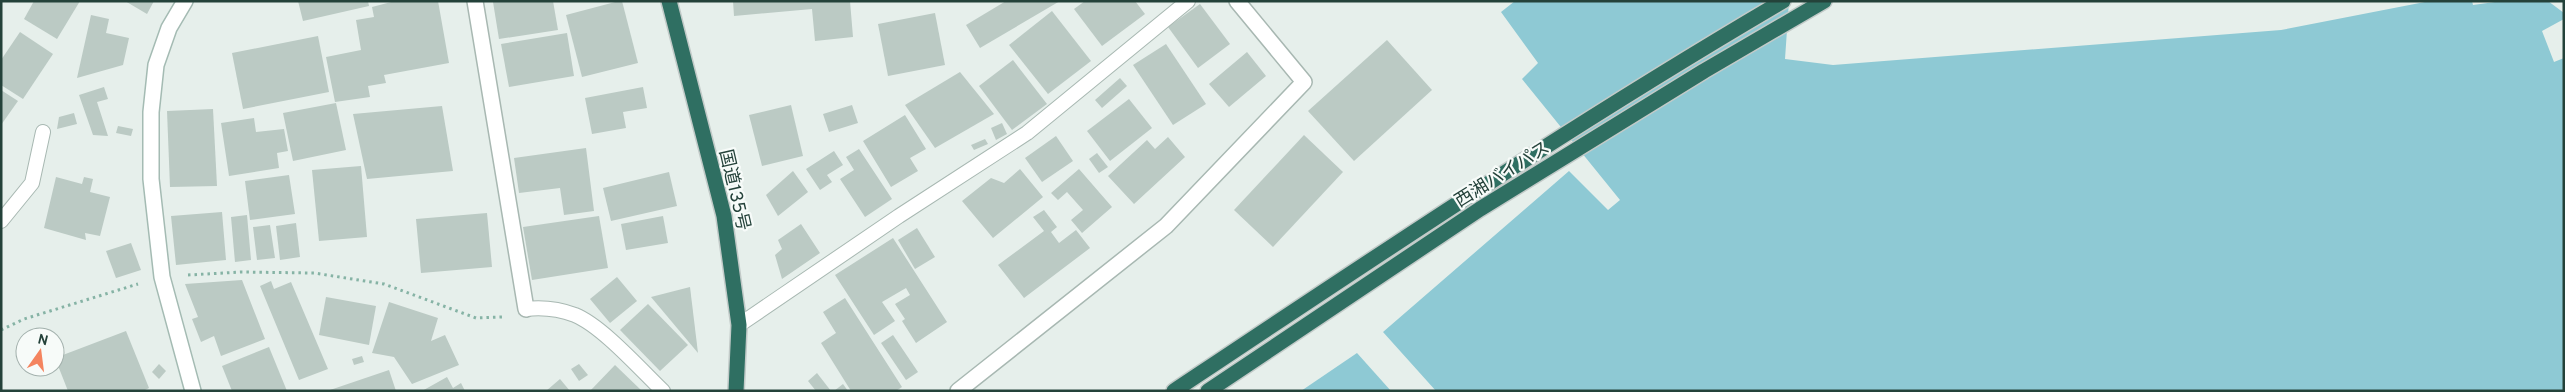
<svg xmlns="http://www.w3.org/2000/svg" width="2565" height="392" font-family="Overpass,'Noto Sans JP',sans-serif">
	<style>
		.water { fill: #8ec9d4 }
		.building { fill: #bbcac4 }
		.lines { fill: none; stroke-linecap: round; stroke-linejoin: round }
		.lane-casing { stroke: #a8b8b2; stroke-width: 16 }
		.street-casing { stroke: #a8b8b2; stroke-width: 18 }
		.secondary-casing { stroke: #a4bbb3; stroke-width: 18 }
		.highway-casing { stroke: #c2cac8; stroke-width: 18 }
		.path { stroke: #86b3a5; stroke-width: 3; stroke-dasharray: 2.5 4; stroke-linecap: butt }
		.lane { stroke: #fff; stroke-width: 14 }
		.street { stroke: #fff; stroke-width: 15 }
		.secondary { stroke: #fff; stroke-width: 15 }
		.highway { stroke: #2f6f62; stroke-width: 15 }
		.labels { text-anchor: middle; stroke-width: 4.5; stroke-linejoin: round; paint-order: stroke }
		.street-label { font-size: 18px; fill: #24423a; stroke: #f7fbf9 }
	</style>
	<rect width="100%" height="100%" fill="#e6efeb"/>
	<g class="water">
		<polygon points="1515,1 1789,1 1785,59 1833,65 2281,30 2430,1 2472,1 2473,5 2502,1 2548,1 2564,13 2564,19 2542,31 2554,62 2564,58 2564,391 1436,391 1383,332 1569,171 1608,210 1620,200 1522,79 1538,63 1501,12"/>
		<polygon points="1357,353 1391,391 1301,391"/>
	</g>
	<g class="building">
		<polygon points="34,1 80,1 57,39 24,19"/>
		<polygon points="125,1 154,1 147,14"/>
		<polygon points="298,1 368,1 369,6 303,21"/>
		<polygon points="395,1 438,1 449,63 384,75 386,83 368,86 370,97 335,102 326,57 361,50 356,20 374,17 372,7"/>
		<polygon points="499,1 553,1 558,30 499,39 493,2"/>
		<polygon points="619,1 622,1 638,63 582,77 566,15"/>
		<polygon points="733,1 850,1 853,37 815,41 812,9 734,16"/>
		<polygon points="1006,1 1060,1 980,48 966,25"/>
		<polygon points="1085,1 1135,1 1145,14 1102,46 1074,9"/>
		<polygon points="1200,4 1230,44 1198,68 1168,27"/>
		<polygon points="1052,11 1091,61 1048,94 1009,45"/>
		<polygon points="935,13 945,65 888,76 878,24"/>
		<polygon points="91,15 109,19 106,33 129,38 123,65 77,78"/>
		<polygon points="20,32 53,54 23,99 1,85 1,60"/>
		<polygon points="567,33 574,76 509,87 501,44"/>
		<polygon points="318,36 329,92 243,109 232,53"/>
		<polygon points="1387,40 1432,90 1354,161 1308,111"/>
		<polygon points="1166,44 1206,104 1173,125 1133,65"/>
		<polygon points="1247,52 1266,76 1229,107 1209,84"/>
		<polygon points="1013,60 1047,104 1012,130 979,86"/>
		<polygon points="960,72 994,114 935,148 905,105"/>
		<polygon points="1120,78 1127,86 1102,108 1095,100"/>
		<polygon points="104,87 108,99 97,102 108,136 93,135 79,95"/>
		<polygon points="643,87 647,108 623,112 626,128 592,134 585,98"/>
		<polygon points="1,90 18,101 1,125"/>
		<polygon points="1129,99 1152,128 1110,161 1087,131"/>
		<polygon points="336,103 346,150 293,161 283,113"/>
		<polygon points="791,105 803,156 762,166 749,115"/>
		<polygon points="852,105 858,123 829,132 823,114"/>
		<polygon points="442,106 453,171 367,179 353,114"/>
		<polygon points="213,109 217,186 170,187 167,111"/>
		<polygon points="74,113 77,124 57,129 59,117"/>
		<polygon points="905,115 926,149 910,158 918,171 891,187 863,141"/>
		<polygon points="254,118 256,132 284,129 288,151 277,153 279,168 229,176 221,123"/>
		<polygon points="1002,123 1007,134 996,140 991,128"/>
		<polygon points="118,126 133,129 131,136 116,133"/>
		<polygon points="1304,135 1343,172 1273,247 1234,210"/>
		<polygon points="1056,136 1073,161 1042,182 1025,158"/>
		<polygon points="1168,137 1185,157 1134,204 1108,176 1147,140 1155,149"/>
		<polygon points="985,139 988,144 974,150 971,145"/>
		<polygon points="586,148 594,211 564,215 560,188 519,193 514,158"/>
		<polygon points="859,149 892,199 865,217 840,179 854,170 846,157"/>
		<polygon points="834,151 843,165 827,175 832,182 820,190 806,169"/>
		<polygon points="1097,153 1108,167 1099,173 1089,159"/>
		<polygon points="361,166 367,237 319,241 312,170"/>
		<polygon points="1020,169 1043,197 993,238 962,201 991,178 1004,183"/>
		<polygon points="1079,169 1112,207 1082,233 1071,220 1083,210 1067,192 1058,200 1051,193"/>
		<polygon points="793,171 808,192 778,216 766,195"/>
		<polygon points="669,172 677,206 611,221 603,188"/>
		<polygon points="289,175 295,214 250,220 245,181"/>
		<polygon points="56,177 82,184 84,177 93,179 90,192 110,197 100,236 85,233 86,240 44,228"/>
		<polygon points="1044,210 1057,227 1051,232 1059,243 1076,230 1090,248 1024,298 998,265 1044,231 1033,217"/>
		<polygon points="222,212 226,260 176,265 171,216"/>
		<polygon points="487,213 492,267 421,273 416,219"/>
		<polygon points="247,215 251,260 235,262 231,217"/>
		<polygon points="599,216 608,268 532,280 523,227"/>
		<polygon points="663,216 668,243 626,250 621,224"/>
		<polygon points="296,223 300,257 280,260 276,226"/>
		<polygon points="801,224 820,253 782,279 775,255 782,249 778,240"/>
		<polygon points="270,225 275,258 257,260 253,227"/>
		<polygon points="917,228 935,257 915,269 898,240"/>
		<polygon points="893,238 947,322 916,343 902,321 905,319 895,304 910,295 906,288 882,302 895,321 874,335 835,275"/>
		<polygon points="131,243 141,270 116,278 106,251"/>
		<polygon points="617,277 637,301 610,323 590,299"/>
		<polygon points="242,280 265,339 221,356 214,336 201,342 192,319 198,317 185,284"/>
		<polygon points="271,281 274,289 291,282 328,369 299,380 260,286"/>
		<polygon points="690,287 698,353 651,297"/>
		<polygon points="326,297 376,306 369,345 319,335"/>
		<polygon points="845,298 902,387 896,391 851,391 821,343 836,333 823,312"/>
		<polygon points="389,302 438,318 431,341 445,335 459,365 412,384 394,357 372,353"/>
		<polygon points="648,304 688,345 660,371 620,330"/>
		<polygon points="126,331 149,388 143,391 68,391 55,358"/>
		<polygon points="893,335 918,372 906,380 881,343"/>
		<polygon points="269,347 287,391 232,391 222,366"/>
		<polygon points="362,356 364,362 354,365 352,359"/>
		<polygon points="159,364 166,371 159,379 152,372"/>
		<polygon points="579,364 588,375 579,381 571,369"/>
		<polygon points="615,365 642,391 590,391"/>
		<polygon points="389,370 396,391 330,391 330,390"/>
		<polygon points="817,373 831,391 816,391 808,381"/>
		<polygon points="447,377 453,388 461,383 465,391 422,391"/>
		<polygon points="560,379 570,391 546,391"/>
		<polygon points="843,384 848,391 834,391"/>
	</g>
	<g class="lines">
		<defs>
			<g id="lane">
				<polyline points="1,221 32,183 43,132"/>
				<path d="M526,309C543,307 559,309 575,315C602,326 641,370 663,391"/>
				<polyline points="739,325 899,216 1027,133 1188,1"/>
			</g>
			<g id="street">
				<polyline points="475,1 526,309"/>
				<polyline points="958,391 1166,226 1304,82 1237,1"/>
			</g>
			<polyline id="secondary" points="185,1 169,28 156,65 151,112 151,179 162,277 193,391"/>
			<g id="highway">
				<polyline points="669,1 724,216 739,325 736,391"/>
				<path d="M1174,391C1375,257 1575,123 1783,1"/>
				<polyline points="1208,391 1480,209 1704,71 1824,1"/>
			</g>
		</defs>
		<use href="#lane" class="lane-casing"/>
		<use href="#street" class="street-casing"/>
		<use href="#secondary" class="secondary-casing"/>
		<use href="#highway" class="highway-casing"/>
		<g class="path">
			<polyline points="188,275 241,272 314,273 384,284 476,318 502,317"/>
			<polyline points="1,330 24,319 138,284"/>
		</g>
		<use href="#lane" class="lane"/>
		<use href="#street" class="street"/>
		<use href="#secondary" class="secondary"/>
		<use href="#highway" class="highway"/>
	</g>
	<g class="labels">
		<g class="street-label">
			<text transform="translate(1502 174) rotate(-32)" y="6">西湘バイパス</text>
			<text transform="translate(735 190) rotate(77)" y="6">国道135号</text>
		</g>
	</g>
	<rect width="2565" height="392" fill="none" stroke="#24423a" stroke-width="5"/>
	<g transform="translate(40 352) rotate(14)"><circle r="24" fill="#f7fbf9" stroke="#a3b1ad"/>
	<path d="M0-4L9 19L0 12L-9 19Z" fill="#f4845f"/>
	<text y="-8" font-size="14" font-weight="bold" text-anchor="middle" fill="#24423a">N</text>
	</g>
</svg>
